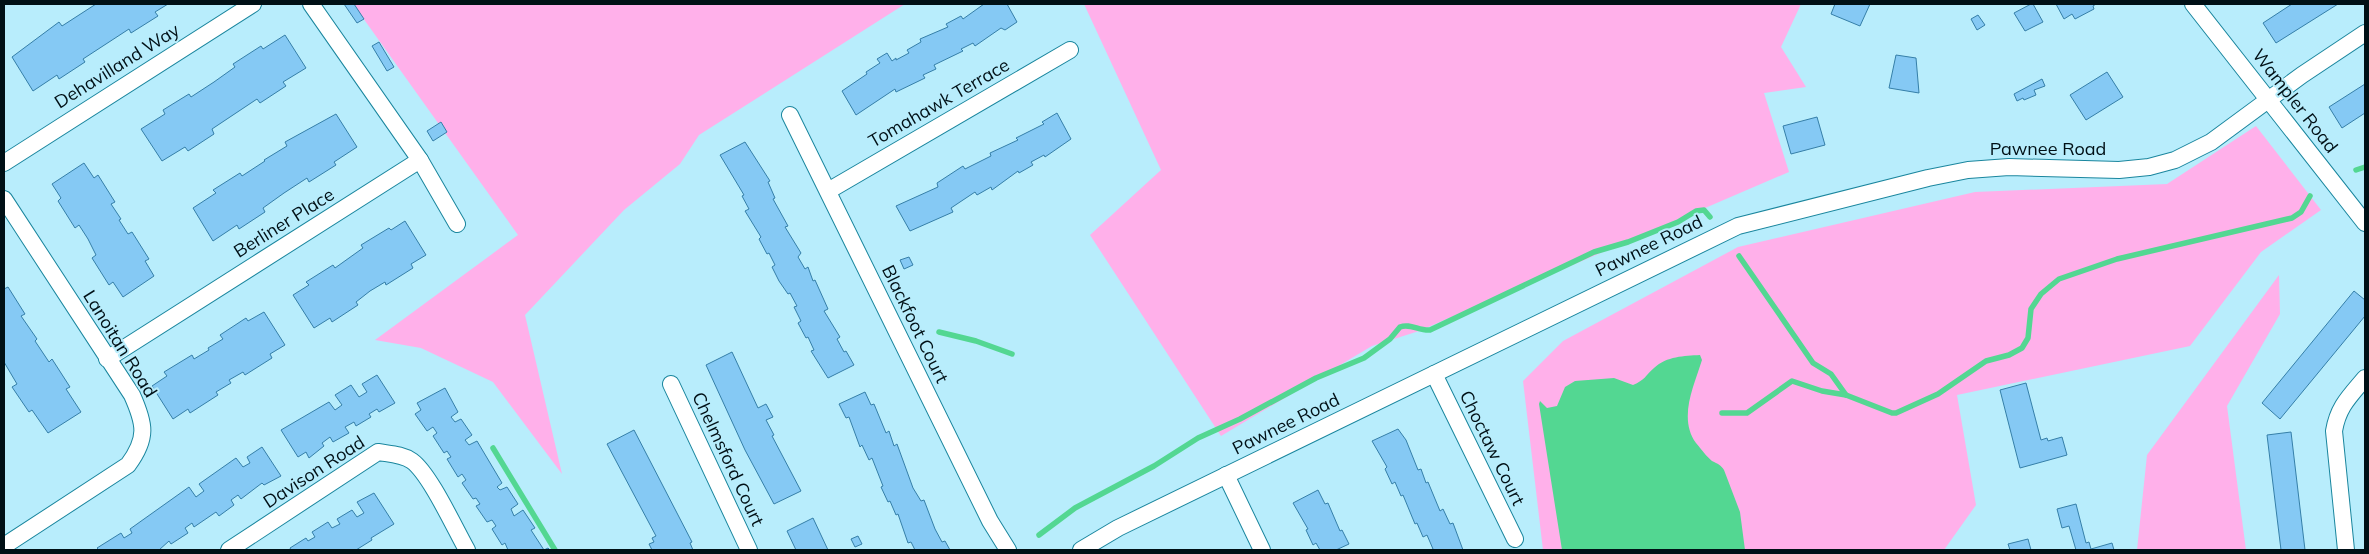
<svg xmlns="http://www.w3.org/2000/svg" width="2369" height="554" font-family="Mulish,sans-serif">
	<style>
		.green { fill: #ffb0ea }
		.water { fill: #53d792 }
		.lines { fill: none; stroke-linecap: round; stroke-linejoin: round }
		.stream { stroke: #53d792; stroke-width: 5.5 }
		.building { fill: #85c9f4; stroke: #357fa8 }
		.minor-casing { stroke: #1a869e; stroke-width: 18 }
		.minor { stroke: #fff; stroke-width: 16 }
		.labels { text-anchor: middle; stroke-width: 4; stroke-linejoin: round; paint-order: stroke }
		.street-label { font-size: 18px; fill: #001016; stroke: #b8edfc }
	</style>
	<rect width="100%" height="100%" fill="#b8edfc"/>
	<g class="green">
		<polygon points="353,4 905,4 699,135 680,164 624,210 525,315 562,474 493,382 421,348 375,340 518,235"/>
		<polygon points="1084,4 1801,4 1781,47 1806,87 1764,93 1789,172 1419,331 1372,346 1221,436 1090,235 1161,170"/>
		<polygon points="2256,126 2321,210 2261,252 2190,346 1957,395 1976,505 1944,550 1543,550 1523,381 1563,341 1738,247 1975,192 2167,184"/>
		<polygon points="2279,275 2280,314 2227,406 2246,550 2137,550 2147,455"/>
	</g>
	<path class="water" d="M1700,355L1702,360C1694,386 1678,418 1696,443C1701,449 1707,457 1712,461C1718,464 1721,465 1724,470L1740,512L1745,550H1562L1539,404L1540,401L1547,408L1557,406L1565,387L1575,381L1614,378L1633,385C1645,380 1645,376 1654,368C1667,356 1684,356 1700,355Z"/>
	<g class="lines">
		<g class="stream">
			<polyline points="2356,170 2365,167"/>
			<polyline points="1739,256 1813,363 1831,374 1846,395"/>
			<polyline points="939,332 976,341 1012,354"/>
			<polyline points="1722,413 1747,413 1792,381 1822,391 1846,395 1892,413 1896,413 1938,394 1986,361 2009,355 2022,348 2028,338 2031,309 2041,294 2059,279 2117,259 2292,218 2301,212 2310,196"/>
			<polyline points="493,448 555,550"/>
			<path d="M1039,535L1075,508L1154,466L1198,438L1240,419L1316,378L1364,358L1390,339L1400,327C1410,323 1419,331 1430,330L1594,252L1628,242L1678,222L1696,211L1704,210L1710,217"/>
		</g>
	</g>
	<g class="building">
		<polygon points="96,4 168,4 155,12 158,16 131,33 129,29 83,59 85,62 59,79 57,75 33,91 12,57 59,22 62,26"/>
		<polygon points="344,4 354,4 364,19 357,23"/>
		<polygon points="984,4 1007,4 1017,22 1005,30 1001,28 975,46 973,43 961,49 963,51 934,65 936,69 923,75 925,78 896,92 895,89 856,115 842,91 867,74 866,72 880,63 877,59 887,53 892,61 896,58 896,60 909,53 907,50 921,42 920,39 948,27 946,24 961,16 963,19"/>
		<polygon points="1835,4 1870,4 1860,26 1831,14"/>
		<polygon points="2031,4 2033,4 2043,22 2025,31 2014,13"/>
		<polygon points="2056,4 2096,4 2093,6 2094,9 2075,19 2072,14 2064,19"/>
		<polygon points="2292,4 2338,4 2276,43 2263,23"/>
		<polygon points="1978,15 1985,25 1977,30 1971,19"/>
		<polygon points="285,35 306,68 283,82 286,86 260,103 257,99 212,129 214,134 188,151 185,147 162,161 141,129 165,114 163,110 189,94 191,97 214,82 235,67 233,64 261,46 263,49"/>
		<polygon points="379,42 394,67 387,71 372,46"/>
		<polygon points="1896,55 1916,58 1919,93 1889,88"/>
		<polygon points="2107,72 2123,97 2086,120 2070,95"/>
		<polygon points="2042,79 2045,86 2034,90 2036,95 2024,100 2023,98 2017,101 2014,94"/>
		<polygon points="2365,84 2365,113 2342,128 2329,107"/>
		<polygon points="1057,113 1071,139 1045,157 1044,155 1031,162 1033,165 1019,173 1018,171 992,190 991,187 977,195 975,192 951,208 953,212 910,231 896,206 938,187 937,183 963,166 965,169 991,156 990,153 1018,140 1016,138 1044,124 1042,122"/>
		<polygon points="336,114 357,147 334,162 336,165 309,182 307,178 284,193 263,208 265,212 239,229 237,225 213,241 193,208 216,193 213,190 240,173 242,176 265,161 264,160 287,146 285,142"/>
		<polygon points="1817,117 1825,145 1791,154 1783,126"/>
		<polygon points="441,122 447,132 433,141 427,131"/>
		<polygon points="745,142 770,181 768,182 775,198 773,199 788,226 785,227 801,253 798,257 805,269 808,267 813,281 815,280 828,309 824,311 840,337 837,339 844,352 846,351 854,365 828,378 811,351 814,350 808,337 806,338 798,323 801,321 794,307 797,306 790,293 788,294 779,281 772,267 775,265 769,253 767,254 759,239 761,237 745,211 749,209 742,196 744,195 720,155"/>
		<polygon points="84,163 94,178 98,175 115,202 111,204 121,219 119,220 128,234 132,232 149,259 145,261 154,276 123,297 113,282 109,285 92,258 96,255 88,239 79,225 75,228 58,201 61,198 52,184"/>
		<polygon points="405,221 426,255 411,264 413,268 386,285 385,282 370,291 356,302 358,305 332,322 330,318 314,328 293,295 309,285 306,282 333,265 335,268 363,248 361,245 389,228 391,230"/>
		<polygon points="909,257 913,265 904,269 900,260"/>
		<polygon points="8,287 25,314 21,316 37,339 35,341 49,362 52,359 70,387 66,389 81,412 48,433 32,410 29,412 12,387 17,384 4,362 4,289"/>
		<polygon points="2354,291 2365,300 2365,316 2280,419 2262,403"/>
		<polygon points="264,312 285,345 270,354 272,358 245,375 243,372 229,380 231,383 216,392 218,395 190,413 188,409 173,419 152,386 167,376 164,372 192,355 194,359 209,350 208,348 223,339 220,335 246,318 248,321"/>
		<polygon points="732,352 758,408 766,404 773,417 766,420 774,435 772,436 801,491 774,504 745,450 706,365"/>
		<polygon points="377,375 395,403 379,412 377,409 369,414 371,417 356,426 354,422 345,427 349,433 333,442 330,437 322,443 324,446 309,458 306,452 298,457 281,430 329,402 335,410 342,405 335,395 351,385 359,397 367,392 362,384"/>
		<polygon points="2026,383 2041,440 2047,438 2048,441 2062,437 2067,455 2020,468 2000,390"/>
		<polygon points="445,388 458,412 451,417 455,422 461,419 472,435 465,440 469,445 477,441 502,483 497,487 500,490 507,487 518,504 511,509 514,516 523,510 535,528 531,530 544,550 548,548 550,550 508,550 505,543 502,545 492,529 496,526 492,520 487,522 476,506 480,504 476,498 473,499 462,483 466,480 462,474 458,477 447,459 451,457 447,451 444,453 433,436 437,433 433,427 427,431 415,414 421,410 417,403"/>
		<polygon points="865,392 871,405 874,404 886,433 889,431 894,446 897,444 913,488 921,501 924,500 935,529 942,542 945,541 950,550 915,550 911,542 908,543 898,514 896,515 890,501 888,502 881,487 883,486 872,458 869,460 862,445 860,447 849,417 846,418 839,404"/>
		<polygon points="1398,429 1406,440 1418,470 1421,469 1426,483 1428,482 1440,511 1443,509 1450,524 1453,523 1463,550 1431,550 1433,549 1427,535 1423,537 1417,523 1415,524 1403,495 1401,496 1395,482 1392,484 1385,469 1387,467 1372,441"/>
		<polygon points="634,430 692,542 690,543 693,550 652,550 649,544 654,542 652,538 656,536 607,444"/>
		<polygon points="2291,432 2305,550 2281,550 2267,435"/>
		<polygon points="262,447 281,476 264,485 262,483 241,499 238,495 231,500 234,505 219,516 216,512 194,527 192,523 185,528 188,533 171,544 169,541 159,550 99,550 97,548 121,533 124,538 132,533 130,529 189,487 196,497 204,491 199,484 236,458 243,467 250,463 247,457"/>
		<polygon points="1318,490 1325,504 1328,503 1340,531 1342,530 1349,544 1336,550 1320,550 1316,543 1313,545 1306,530 1308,529 1293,503"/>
		<polygon points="374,493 394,524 371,538 372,540 356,550 291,550 290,548 306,538 308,541 315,537 312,532 328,522 332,528 340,524 337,519 352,510 357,517 364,513 357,502"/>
		<polygon points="2076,504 2086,543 2089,542 2091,549 2112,543 2114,550 2076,550 2069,526 2062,528 2057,509"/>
		<polygon points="813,518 828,550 796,550 787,531"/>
		<polygon points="858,536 862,544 855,547 851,539"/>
		<polygon points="2028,539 2031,550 2010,550 2008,544"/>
	</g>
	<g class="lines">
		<defs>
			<g id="minor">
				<polyline points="311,4 420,160 457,224"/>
				<polyline points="2193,4 2365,223"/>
				<polyline points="790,115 990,521 1008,550"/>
				<polyline points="4,163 253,4"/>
				<polyline points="828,191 1070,50"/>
				<path d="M4,199L132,395C145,424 148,438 128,465L4,546"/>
				<polyline points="107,359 420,160"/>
				<polyline points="1434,374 1515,539"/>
				<polyline points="671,384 749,550"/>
				<polyline points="1226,475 1262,550"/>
				<path d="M229,550L378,452C390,454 402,454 412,461C430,474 455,529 467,550"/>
				<polyline points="1081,550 1118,528 1738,226 1928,178 1968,170 2009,167 2119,170 2149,167 2175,160 2211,142 2302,75 2365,33"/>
				<path d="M2346,550L2334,431C2338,407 2349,397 2365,378"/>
			</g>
		</defs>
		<use href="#minor" class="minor-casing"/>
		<use href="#minor" class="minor"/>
	</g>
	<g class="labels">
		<g class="street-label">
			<text transform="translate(117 66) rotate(-32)" y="6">Dehavilland Way</text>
			<text transform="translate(2295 101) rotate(52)" y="6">Wampler Road</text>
			<text transform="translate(939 103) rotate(-30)" y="6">Tomahawk Terrace</text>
			<text x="2048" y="155">Pawnee Road</text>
			<text transform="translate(284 223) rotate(-32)" y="6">Berliner Place</text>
			<text transform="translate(1649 246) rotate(-26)" y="6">Pawnee Road</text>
			<text transform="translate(915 324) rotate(64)" y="6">Blackfoot Court</text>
			<text transform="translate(120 344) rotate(58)" y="6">Lanoitan Road</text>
			<text transform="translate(1286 424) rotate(-26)" y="6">Pawnee Road</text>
			<text transform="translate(1492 448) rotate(64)" y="6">Choctaw Court</text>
			<text transform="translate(728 459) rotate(65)" y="6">Chelmsford Court</text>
			<text transform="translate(314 472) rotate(-33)" y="6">Davison Road</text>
		</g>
	</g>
	<rect width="2369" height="554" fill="none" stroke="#001016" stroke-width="10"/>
</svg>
